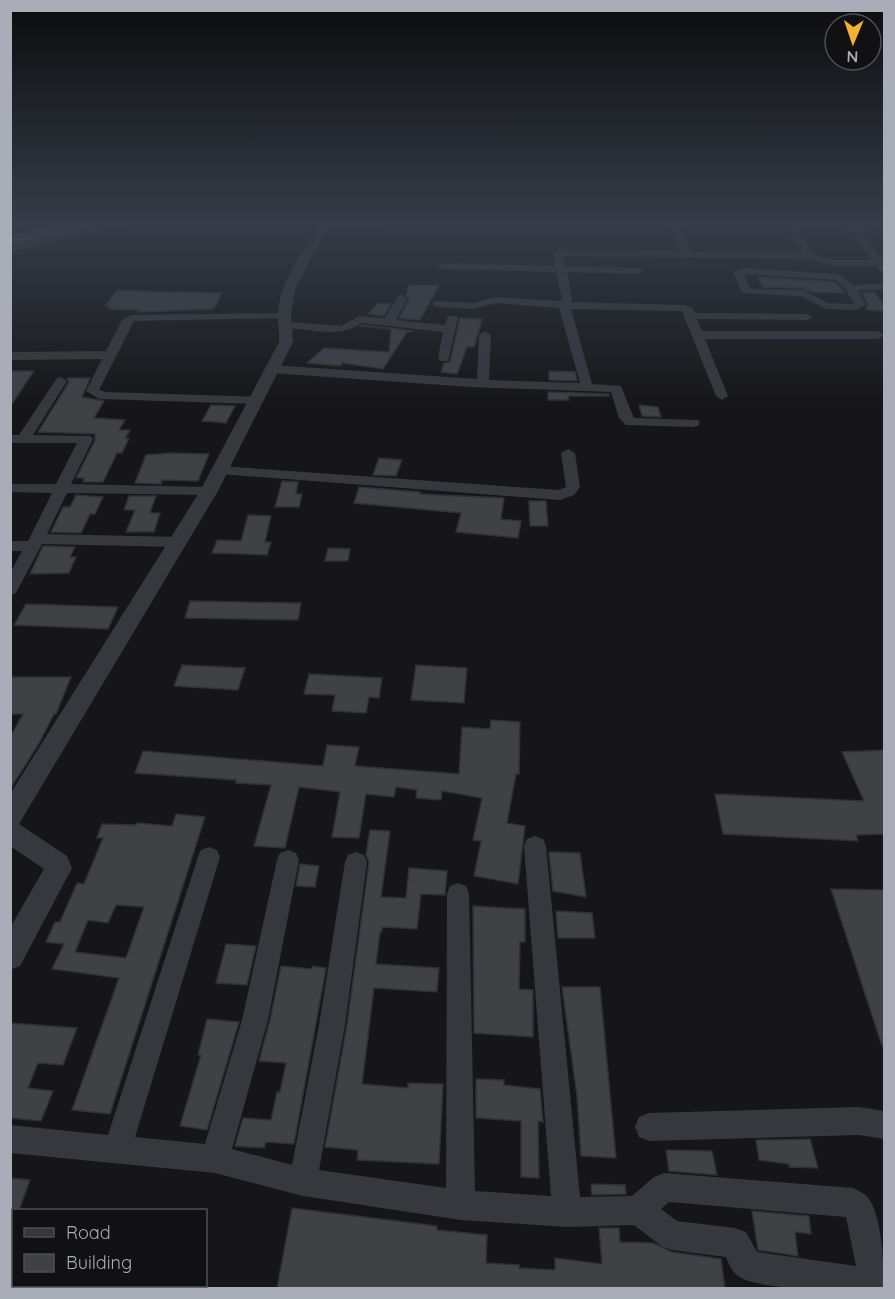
<svg xmlns="http://www.w3.org/2000/svg" width="895" height="1299" font-family="Quicksand,sans-serif">
	<style>
		.building { fill: #404145; stroke: #303034; stroke-width: 1.5; fill-rule: evenodd }
		.lines { fill: none; stroke-linecap: round; stroke-linejoin: round }
		.minor { fill: #37383d; fill-rule: evenodd }
		.tertiary { fill: #37383d; fill-rule: evenodd }
		.trunk { fill: #5b5e65; fill-rule: evenodd }
	</style>
	<rect width="100%" height="100%" fill="#161618"/>
	<g class="building">
		<polygon points="758,277 835,282 845,293 812,292 803,288 763,287"/>
		<polygon points="409,285 439,285 420,320 399,318 409,299 406,295"/>
		<polygon points="117,290 166,292 222,293 214,309 138,312 139,310 108,309 110,307 105,306"/>
		<polygon points="875,292 885,307 885,311 867,310 866,308 868,304 862,293"/>
		<polygon points="378,303 391,304 384,316 368,314"/>
		<polygon points="460,318 482,319 474,347 467,347 457,374 441,372 444,363 450,362"/>
		<polygon points="362,325 414,331 407,332 383,369 342,363 341,366 307,363 324,348 389,352 391,329 360,326"/>
		<polygon points="10,371 34,371 10,407"/>
		<polygon points="549,371 575,372 577,381 549,380"/>
		<polygon points="67,378 90,378 82,397 104,401 94,418 125,420 119,430 130,430 125,438 129,438 122,453 117,453 103,482 83,482 84,478 76,478 95,440 95,434 38,432 69,382"/>
		<polygon points="548,392 609,394 609,396 568,396 569,400 548,400"/>
		<polygon points="211,405 235,406 226,423 202,421"/>
		<polygon points="639,405 658,407 661,417 642,416"/>
		<polygon points="171,453 209,454 198,481 162,480 161,484 135,483 146,455"/>
		<polygon points="379,458 402,460 396,476 373,475"/>
		<polygon points="282,481 298,482 296,494 302,494 299,507 275,507"/>
		<polygon points="359,487 420,492 420,494 504,498 501,519 521,521 518,538 456,532 461,513 354,503"/>
		<polygon points="76,495 103,497 95,514 90,514 81,533 51,532 63,507 70,507"/>
		<polygon points="129,496 156,496 150,513 160,513 154,532 126,532 135,510 124,510"/>
		<polygon points="529,501 546,501 548,526 530,526"/>
		<polygon points="248,515 271,516 265,542 271,542 267,555 212,553 217,540 241,541"/>
		<polygon points="43,546 75,547 70,557 76,557 69,573 30,574"/>
		<polygon points="328,548 350,549 348,561 325,561"/>
		<polygon points="190,601 301,603 298,620 185,618"/>
		<polygon points="26,604 118,607 108,629 14,625"/>
		<polygon points="182,665 245,668 238,690 174,686"/>
		<polygon points="416,665 467,668 464,703 411,700"/>
		<polygon points="309,674 382,678 379,698 369,697 366,713 332,711 335,695 304,694"/>
		<polygon points="10,677 71,677 56,714 54,714 38,745 10,789 10,737 23,714 10,714"/>
		<polygon points="491,720 520,722 519,774 516,774 507,823 525,826 518,884 474,876 481,841 473,840 482,798 442,791 441,800 416,798 417,790 396,787 394,797 366,794 359,838 332,837 340,792 299,787 285,848 254,846 271,785 236,783 236,780 135,773 143,751 323,766 327,745 359,747 355,766 459,774 462,727 490,729"/>
		<polygon points="885,750 885,834 856,835 858,841 723,834 715,794 864,801 842,752"/>
		<path d="M176,814L205,817L110,1114L72,1110L119,978L52,969L64,944L46,942L55,922H60L77,883L84,884L103,838H97L102,824L136,825L137,823L172,826ZM116,905L144,907L126,958L75,952L88,920L108,923Z"/>
		<polygon points="370,830 390,831 381,897 406,898 409,868 447,871 445,895 421,894 417,929 382,927 382,932 380,932 376,964 439,968 437,992 374,988 362,1084 408,1088 408,1083 443,1084 439,1164 357,1160 358,1150 325,1147 347,1025 369,862 366,855"/>
		<polygon points="549,852 580,853 586,897 553,891"/>
		<polygon points="300,864 319,866 315,887 296,886"/>
		<polygon points="831,889 885,890 885,1046 882,1046"/>
		<polygon points="473,906 525,909 525,942 520,942 519,989 533,990 533,1037 474,1033"/>
		<polygon points="556,911 592,913 595,938 558,938"/>
		<polygon points="226,944 256,946 247,985 216,983"/>
		<polygon points="281,966 312,969 313,966 326,968 294,1144 266,1142 264,1148 235,1146 243,1118 271,1120 277,1092 280,1092 286,1063 259,1061 270,1020"/>
		<polygon points="562,987 600,987 616,1158 581,1156 577,1096"/>
		<polygon points="207,1019 239,1022 207,1130 180,1126 201,1055 198,1055"/>
		<polygon points="10,1023 77,1028 63,1065 38,1063 28,1088 53,1091 41,1121 10,1118"/>
		<polygon points="476,1079 504,1080 504,1085 540,1089 543,1122 538,1121 539,1178 521,1177 521,1121 476,1118"/>
		<polygon points="810,1139 818,1168 789,1167 789,1164 759,1160 756,1140"/>
		<polygon points="666,1150 712,1151 717,1175 669,1171"/>
		<polygon points="10,1178 30,1180 19,1210 14,1210 12,1229"/>
		<polygon points="591,1184 625,1185 626,1194 592,1195"/>
		<polygon points="292,1208 437,1226 437,1230 487,1235 486,1263 519,1265 519,1268 555,1270 555,1258 602,1264 599,1228 619,1228 620,1242 653,1243 672,1252 721,1259 725,1288 277,1288"/>
		<polygon points="752,1211 809,1216 811,1234 795,1232 798,1256 758,1250"/>
	</g>
	<g class="lines">
		<g class="minor">
			<polygon points="380,223 376,226 324,229 319,226 323,223"/>
			<path d="M669,223H679L691,252L803,253L785,226L787,224L884,225V231L860,230L884,262V272L880,271L877,266H833L809,259L563,256L565,266L638,268L643,271L638,274L567,272L572,299L571,302L685,305L692,308L695,313L807,314L813,317L807,320L697,319L702,331H878L884,335L878,339H705L728,396L722,400L716,396L682,311L571,309L592,384L621,386L634,418L698,420L700,423L698,426L693,427L626,425L619,418L611,392L471,387L272,373L266,369L272,365L477,379L479,335L485,331L491,335L489,380L580,383L559,308L496,303L474,309L437,307L431,304L437,301L474,303L496,297L560,301L562,299L556,272L442,269L437,266L442,263L555,266L553,256L560,250L681,251ZM797,229L850,230L872,260H834L814,254Z"/>
			<path d="M747,268L839,274L854,285L884,283V289L858,291L866,305L855,310L826,309L801,296L742,293L733,272ZM744,274L836,280L846,290L854,304L828,303L803,290L750,289Z"/>
			<path d="M402,295L407,298L396,320L445,325L448,316H456L458,318L448,361H440L438,358L443,332L362,323C340,338 313,330 287,328L281,325L287,322L341,326L360,316L385,318L398,296Z"/>
			<polygon points="284,313 288,314 288,318 134,321 99,390 107,392 261,397 262,400 261,403 256,404 99,399 86,391 102,359 10,360 10,352 106,351 122,320 131,315"/>
			<polygon points="61,377 67,381 33,435 91,436 93,439 71,484 209,487 216,491 209,495 67,493 47,534 178,537 186,542 178,547 42,544 16,593 10,595 10,573 22,551 10,551 10,541 28,541 52,493 10,492 10,484 56,484 77,443 10,443 10,435 19,435 57,378"/>
			<polygon points="568,449 575,453 580,487 574,495 560,500 220,474 213,470 220,466 559,490 566,487 561,453"/>
			<path d="M535,836L543,839L546,846L580,1197L632,1196L654,1177L664,1173L853,1188C859,1191 865,1193 869,1199C882,1217 884,1266 884,1288C853,1288 763,1293 738,1276C731,1271 729,1264 726,1257L672,1250L661,1246L634,1225L567,1227L461,1220L303,1196L215,1173L10,1153V1125L108,1135L198,857L201,850L209,847L217,850L220,857L135,1137L205,1144L242,1020L277,860L280,853L288,850L296,853L299,860L268,1020L232,1149L292,1165L319,1025L345,862L348,855L356,852L364,855L367,862L345,1025L319,1170L446,1188L447,894L450,886L458,883L466,886L469,894L475,1191L551,1196L524,846L527,839ZM669,1202L846,1217L856,1266L757,1252L746,1232L735,1228L677,1221L661,1209Z"/>
			<polygon points="859,1107 884,1111 884,1139 859,1135 649,1141 639,1137 635,1127 639,1117 649,1113"/>
		</g>
		<g class="tertiary">
			<polygon points="33,223 32,225 10,230 10,224"/>
			<polygon points="112,223 134,223 10,252 10,245"/>
			<path d="M320,223H331L306,267L295,290L291,314L293,342L218,491L19,824L67,856L72,868L20,966L10,970V928L44,869L10,846V794L200,491L279,342C280,332 277,323 278,313C280,280 304,251 320,223Z"/>
			<polygon points="10,1244 14,1245 14,1281 10,1280"/>
			<polygon points="81,1286 127,1286 128,1288 82,1288"/>
		</g>
		<polygon class="trunk" points="67,223 98,223 91,227 10,245 10,235"/>
	</g>
	<linearGradient id="sky" x2="0" y2="1"><stop stop-color="#0c0c0d"/><stop offset="0.55" stop-color="#363c48"/><stop offset="1" stop-color="#363c48" stop-opacity="0"/></linearGradient>
	<rect width="895" height="405" fill="url(#sky)"/>
	<rect width="895" height="1299" fill="none" stroke="#a8adb8" stroke-width="24"/>
	<rect x="12" y="1209" width="195" height="78" fill="#111113" stroke="#4d4f55" stroke-width="1.5"/>
	<rect x="24" y="1228" width="30" height="9" fill="#37383d" stroke="#4d4f55" stroke-width="1.5"/>
	<text x="66" y="1239" font-size="18" fill="#a8adb8">Road</text>
	<rect x="24" y="1254" width="30" height="18" fill="#404145" stroke="#4d4f55" stroke-width="1.5"/>
	<text x="66" y="1269" font-size="18" fill="#a8adb8">Building</text>
	<g transform="translate(853 42) rotate(182)"><circle r="28" fill="#111113" stroke="#4d4f55" stroke-width="1.5"/>
	<path d="M0-4.5L10 22L0 15L-10 22Z" fill="#f2b134"/>
	<text y="-9" font-size="16" font-weight="bold" text-anchor="middle" fill="#a8adb8">N</text>
	</g>
</svg>
